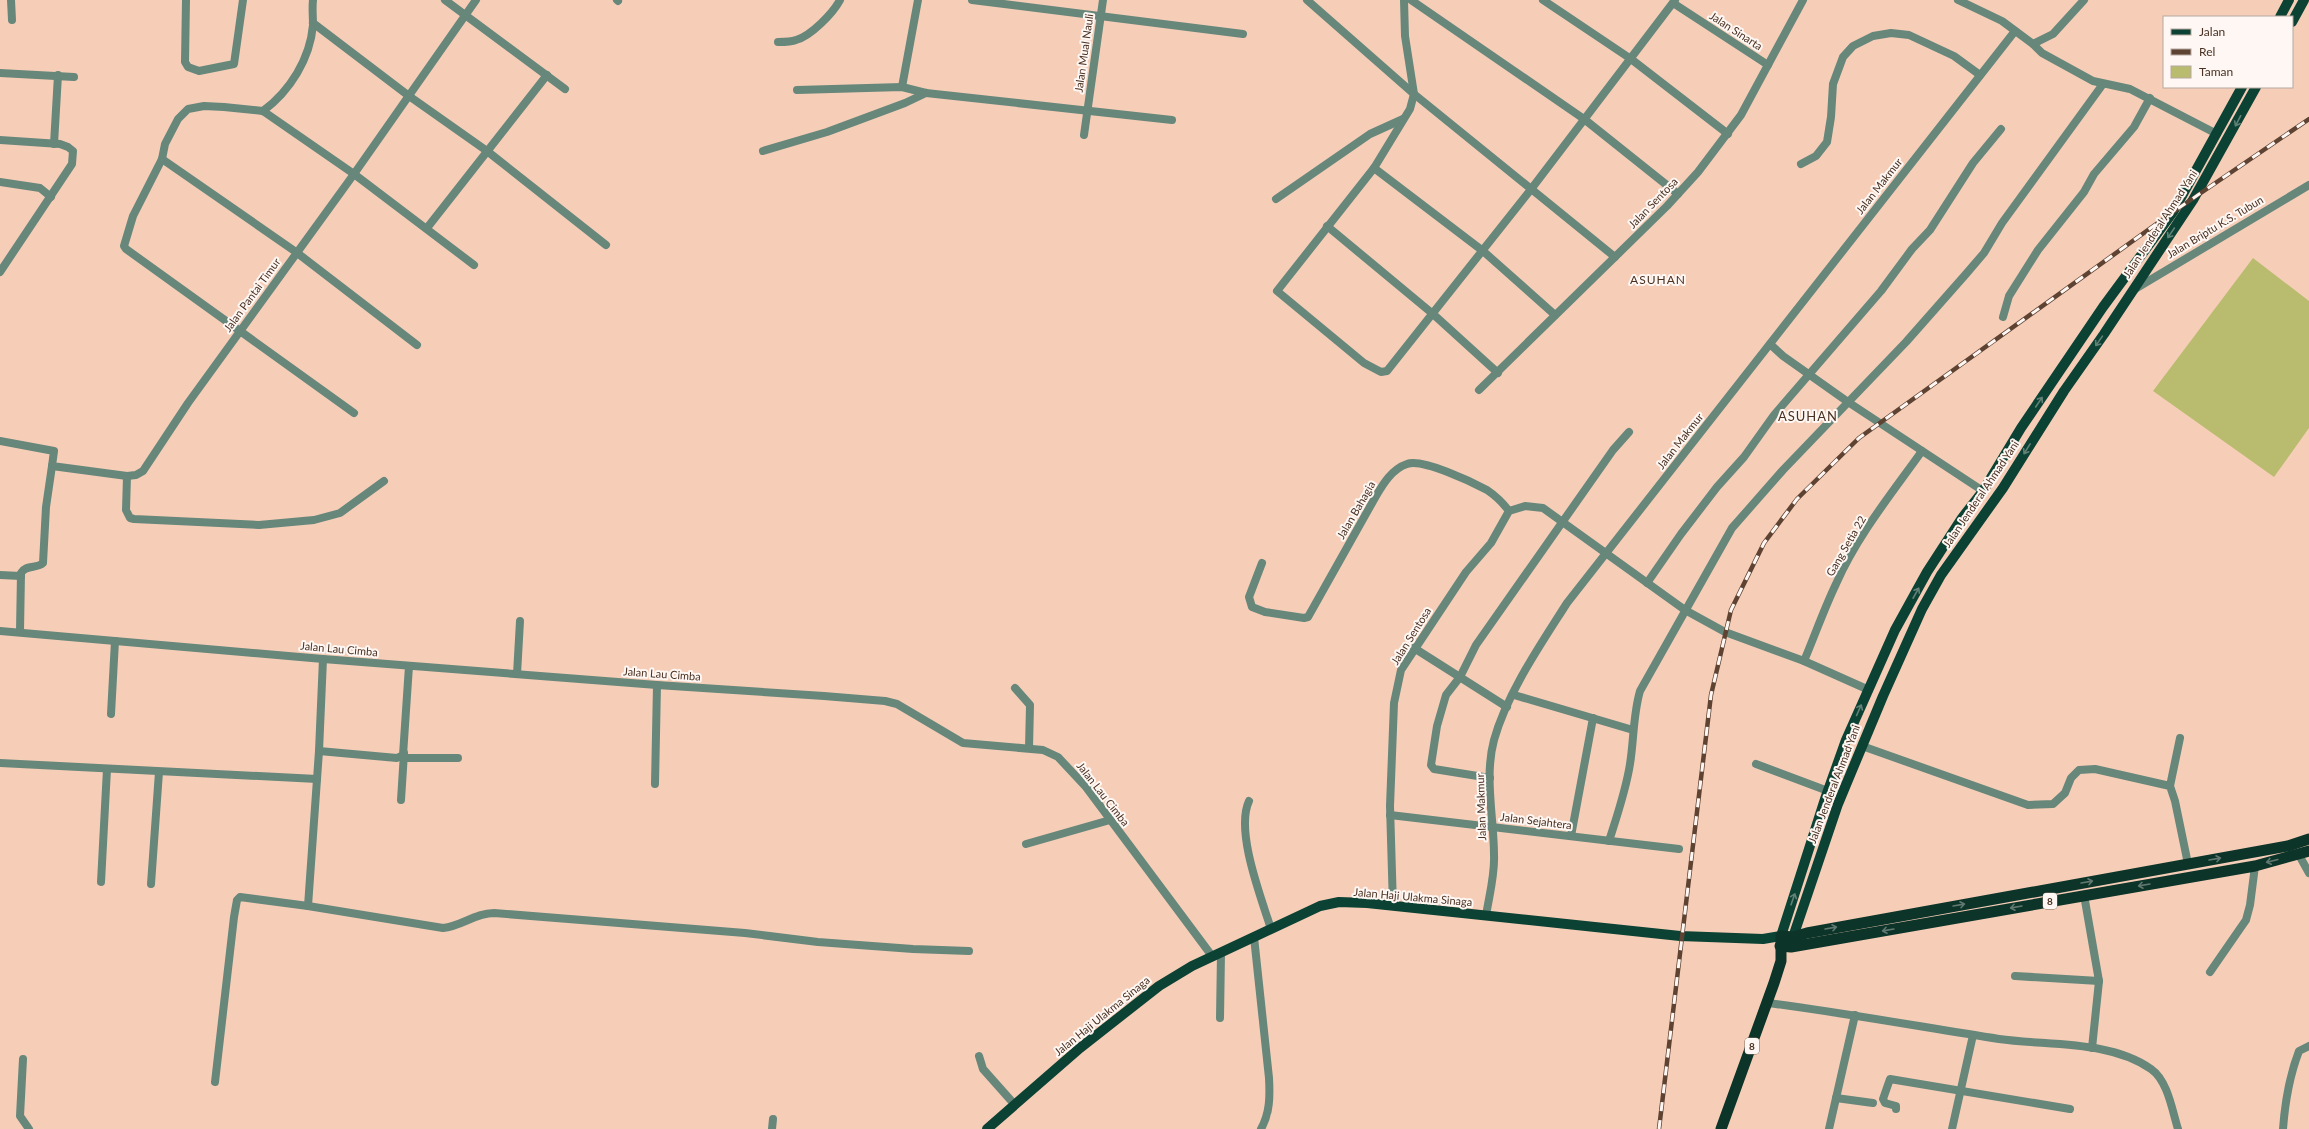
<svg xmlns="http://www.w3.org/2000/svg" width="2309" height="1129" font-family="Lato,sans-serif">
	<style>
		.green { fill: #b9bc6e }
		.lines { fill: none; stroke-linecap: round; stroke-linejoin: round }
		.minor { stroke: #67877b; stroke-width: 8 }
		.tertiary { stroke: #67877b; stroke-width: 8 }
		.primary { stroke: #0c4234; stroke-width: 10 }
		.trunk { stroke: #0c3429; stroke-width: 11 }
		.rail-casing { stroke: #5e4333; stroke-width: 4.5 }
		.rail { stroke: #fef7f3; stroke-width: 3; stroke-dasharray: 9; stroke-linecap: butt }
		.oneway { stroke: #618177 }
		.oneway2 { stroke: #617870 }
		.labels { text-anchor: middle; stroke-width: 4; stroke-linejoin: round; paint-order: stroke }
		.shield { fill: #fef7f3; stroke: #806c61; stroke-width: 1 }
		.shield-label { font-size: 10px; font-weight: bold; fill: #4a3122 }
		.street-label { font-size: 11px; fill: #4a3122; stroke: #fef7f3 }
		.neighbourhood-label { font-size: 12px; letter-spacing: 1px; fill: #4a3122; stroke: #fef7f3 }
		.quarter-label { font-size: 13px; letter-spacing: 1px; fill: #4a3122; stroke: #fef7f3 }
	</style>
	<rect width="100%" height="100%" fill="#f6ceb8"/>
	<polygon class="green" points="2253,258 2309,301 2309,428 2274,477 2153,391"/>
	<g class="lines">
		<g class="minor">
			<polyline points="11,0 12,20"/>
			<polyline points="186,0 185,62 188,67 199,71 234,64 243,0"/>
			<polyline points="445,0 565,89"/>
			<polyline points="617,0 618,1"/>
			<polyline points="972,0 1243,34"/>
			<polyline points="1307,0 1414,94 1615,257"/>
			<polyline points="1404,0 1405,36 1414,94 1410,109 1374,168 1277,291 1364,363 1381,372 1387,371 1532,188 1675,0"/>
			<polyline points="1411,0 1584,119 1678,194"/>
			<polyline points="1543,0 1631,59 1728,134"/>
			<polyline points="1958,0 2002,21 2033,44 2042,53 2093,81 2130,89 2217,134"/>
			<polyline points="1673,3 1768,65"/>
			<polyline points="313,23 409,96 487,151 606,245"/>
			<path d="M778,42C783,42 791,42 796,40C811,36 833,13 840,0"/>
			<polyline points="2033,44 2053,34 2084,0"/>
			<polyline points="0,73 74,77"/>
			<polyline points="902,87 918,0"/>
			<polyline points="797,90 902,87 926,93 1172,120"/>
			<path d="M263,111C290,91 310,59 313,25C313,17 312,8 313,0"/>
			<polyline points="1084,135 1103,0"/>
			<polyline points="0,140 60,144 68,147 73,151 72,164 0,272"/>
			<polyline points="54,144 58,75"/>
			<polyline points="763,151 827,132 905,103 926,93"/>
			<polyline points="162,159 296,252 417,345"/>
			<polyline points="1801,164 1816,156 1827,142 1831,117 1833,84 1843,57 1853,46 1873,36 1891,33 1909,35 1954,56 1980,75"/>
			<polyline points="1374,168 1483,251 1555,315"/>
			<polyline points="0,182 40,188 51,197"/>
			<polyline points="1276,199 1370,134 1403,119"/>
			<polyline points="1327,226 1433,314 1498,373"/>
			<polyline points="427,228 547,75"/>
			<polyline points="2135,289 2309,185"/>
			<polyline points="2003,317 2009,296 2038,250 2084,192 2094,174 2134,127 2150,98"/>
			<polyline points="1770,344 1783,356 1848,402 1983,491"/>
			<polyline points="1479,390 1667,206 1698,172 1741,115 1803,0"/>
			<polyline points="354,413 126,249 124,246 133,216 162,159 165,144 178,119 188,109 204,106 224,107 263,111 354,174 474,265"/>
			<polyline points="0,441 54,451 52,466 127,476 136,475 143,471 188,403 354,174 476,0"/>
			<polyline points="127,476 126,510 130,518 134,519 259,525 314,520 340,513 384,481"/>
			<path d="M1262,563L1249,597L1252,607L1265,612L1304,618L1308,617L1376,496C1383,484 1392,469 1407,464C1422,458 1472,482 1487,490C1496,496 1503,503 1509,511"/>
			<polyline points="0,575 21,576"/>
			<polyline points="1647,583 1681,534 1717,487 1744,457 1774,415 1881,291 1912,249 1930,230 1973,163 2001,129"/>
			<polyline points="0,631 323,659 657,685 824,696 885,701 897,704 963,743 1043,750 1058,757 1086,787 1212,956"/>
			<path d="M20,631L21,573C26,564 37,569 43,563L46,507L52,466"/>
			<polyline points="1414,648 1507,707"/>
			<path d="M1804,661C1815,635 1824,609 1836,584C1857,536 1892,493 1922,451"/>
			<polyline points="517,674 520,621"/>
			<polyline points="1015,688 1030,705 1029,748"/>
			<polyline points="1514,695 1633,730"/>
			<polyline points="111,714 115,641"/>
			<polyline points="1862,746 2028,805 2053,804 2065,793 2071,778 2079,770 2095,769 2170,786 2175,801 2188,864"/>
			<polyline points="319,751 397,758 403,755 409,666"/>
			<polyline points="405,758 458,758"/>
			<polyline points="0,763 317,779"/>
			<polyline points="1756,764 1828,791"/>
			<polyline points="1490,778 1434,769 1431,765 1437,726 1446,695 1460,677 1476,645 1613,450 1629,432"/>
			<polyline points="655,784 657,685"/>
			<polyline points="2170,786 2180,738"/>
			<polyline points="401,800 404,753"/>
			<path d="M1249,801C1235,831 1261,897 1271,929"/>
			<polyline points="1390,815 1679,849"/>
			<polyline points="1571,836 1593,718"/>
			<path d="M1609,841C1617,816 1626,790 1630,764C1634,739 1633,715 1640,691L1732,528L1783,470L1906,342L1966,274L1984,253L2002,223L2103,84"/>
			<polyline points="1026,844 1110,820"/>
			<polyline points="2299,855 2309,873"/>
			<polyline points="101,882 107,769"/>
			<polyline points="151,884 159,772"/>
			<polyline points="2084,895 2099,981 2092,1048"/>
			<polyline points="308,906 319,751 323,659"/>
			<polyline points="1393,906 1390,806 1394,703 1401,670 1466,572 1491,543 1509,511 1525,506 1543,508 1685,610 1725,632 1804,661 1869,690"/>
			<path d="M1486,916C1489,896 1495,875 1494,855C1494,818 1484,777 1494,740C1507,693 1541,644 1567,603L2015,31"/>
			<path d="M1254,937L1269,1078C1270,1096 1270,1113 1261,1129"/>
			<polyline points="2210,972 2246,920 2250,905 2255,866"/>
			<polyline points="2015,976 2099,981"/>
			<path d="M1768,1003C1845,1013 1922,1027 1999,1039C2048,1046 2110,1040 2151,1069C2168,1081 2172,1110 2178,1129"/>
			<polyline points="1220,1018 1221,953"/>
			<polyline points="979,1056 983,1069 1015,1105"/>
			<polyline points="23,1059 20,1116 29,1129"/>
			<path d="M215,1082L234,917L237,900L240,897L308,906L443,928C462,926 475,913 494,913L745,933L818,942L913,949L969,951"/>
			<polyline points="1836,1098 1873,1103"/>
			<polyline points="1896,1109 1896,1106 1885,1103 1883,1099 1890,1079 2070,1109"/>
			<polyline points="772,1129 773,1119"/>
			<polyline points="1829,1129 1855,1015"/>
			<polyline points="1952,1129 1973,1035"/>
		</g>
		<path class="tertiary" d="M2283,1129C2285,1102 2289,1077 2299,1051L2309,1046"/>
		<g class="primary">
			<polyline points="2280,17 2289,0"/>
			<polyline points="2292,22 2304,0"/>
			<polyline points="1793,937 1838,804 1883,696 1922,609 1941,575 2003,488 2064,391 2104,334 2193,200 2256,87"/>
			<polyline points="987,1129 1080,1048 1159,986 1192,966 1320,906 1339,902 1367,903 1680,936 1763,939 1781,936 1825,799 1846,740 1895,630 1927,572 1962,518 1983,491 2021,428 2103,307 2173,212 2242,87"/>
		</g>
		<g class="trunk">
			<polyline points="1780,946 1791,947 2255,866 2309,851"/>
			<polyline points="1721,1129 1774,983 1781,961 1781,936 1793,937 1807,933 2288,846 2309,839"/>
		</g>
		<defs>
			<polyline id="rail" points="1659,1129 1711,695 1731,610 1764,543 1797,499 1859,438 2173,212 2309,119"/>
		</defs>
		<use href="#rail" class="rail-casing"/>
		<use href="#rail" class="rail"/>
	</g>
	<defs><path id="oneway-shaft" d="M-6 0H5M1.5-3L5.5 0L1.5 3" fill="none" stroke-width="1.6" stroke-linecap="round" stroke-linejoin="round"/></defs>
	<g class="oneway">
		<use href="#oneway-shaft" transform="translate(2238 121) rotate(117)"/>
		<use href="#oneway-shaft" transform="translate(2171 233) rotate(124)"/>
		<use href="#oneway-shaft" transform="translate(2099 341) rotate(125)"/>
		<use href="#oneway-shaft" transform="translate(2039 402) rotate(-56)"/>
		<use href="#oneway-shaft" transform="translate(2027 449) rotate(122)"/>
		<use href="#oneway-shaft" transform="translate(1916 593) rotate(-61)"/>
		<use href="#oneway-shaft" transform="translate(1859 710) rotate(-66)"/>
		<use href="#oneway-shaft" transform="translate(1793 899) rotate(-71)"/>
	</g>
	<g class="oneway2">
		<use href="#oneway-shaft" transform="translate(2215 859) rotate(-10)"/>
		<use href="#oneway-shaft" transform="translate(2272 861) rotate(166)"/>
		<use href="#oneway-shaft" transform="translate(2087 882) rotate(-10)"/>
		<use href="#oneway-shaft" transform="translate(2144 885) rotate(170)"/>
		<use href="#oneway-shaft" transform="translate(1959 905) rotate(-10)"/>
		<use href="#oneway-shaft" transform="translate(2016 907) rotate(170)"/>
		<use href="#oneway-shaft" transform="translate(1831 928) rotate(-10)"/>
		<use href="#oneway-shaft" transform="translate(1888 930) rotate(170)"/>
	</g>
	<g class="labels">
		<g class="shield">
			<rect x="2043" y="893" width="14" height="16" rx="3"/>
			<rect x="1745" y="1038" width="14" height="16" rx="3"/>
		</g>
		<g class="shield-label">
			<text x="2050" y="905">8</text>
			<text x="1752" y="1050">8</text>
		</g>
		<g class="street-label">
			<text transform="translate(1736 31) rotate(33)" y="4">Jalan Sinarta</text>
			<text transform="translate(1084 53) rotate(-82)" y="4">Jalan Mual Nauli</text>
			<text transform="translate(1879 186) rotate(-52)" y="4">Jalan Makmur</text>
			<text transform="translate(1653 203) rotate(-46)" y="4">Jalan Sentosa</text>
			<text transform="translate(2160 224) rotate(-57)" y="4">Jalan Jenderal Ahmad Yani</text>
			<text transform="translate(2215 227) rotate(-31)" y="4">Jalan Briptu K.S. Tubun</text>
			<text transform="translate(252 295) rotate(-54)" y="4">Jalan Pantai Timur</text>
			<text transform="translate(1680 441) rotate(-52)" y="4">Jalan Makmur</text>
			<text transform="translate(1981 494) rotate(-56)" y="4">Jalan Jenderal Ahmad Yani</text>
			<text transform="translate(1356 510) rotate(-60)" y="4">Jalan Bahagia</text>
			<text transform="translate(1846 546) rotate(-60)" y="4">Gang Setia 22</text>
			<text transform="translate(1411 636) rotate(-58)" y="4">Jalan Sentosa</text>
			<text transform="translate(339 649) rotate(5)" y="4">Jalan Lau Cimba</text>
			<text transform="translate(662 674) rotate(4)" y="4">Jalan Lau Cimba</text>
			<text transform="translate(1834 784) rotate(-69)" y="4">Jalan Jenderal Ahmad Yani</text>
			<text transform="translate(1103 794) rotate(52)" y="4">Jalan Lau Cimba</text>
			<text transform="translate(1481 807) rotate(-92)" y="4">Jalan Makmur</text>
			<text transform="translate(1536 821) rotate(7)" y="4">Jalan Sejahtera</text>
			<text transform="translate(1413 897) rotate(5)" y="4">Jalan Haji Ulakma Sinaga</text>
			<text transform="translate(1102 1016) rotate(-39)" y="4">Jalan Haji Ulakma Sinaga</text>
		</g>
		<g class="neighbourhood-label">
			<text x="1658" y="284">ASUHAN</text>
		</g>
		<g class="quarter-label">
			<text x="1808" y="421">ASUHAN</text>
		</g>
	</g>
	<rect x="2163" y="16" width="130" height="72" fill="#fef7f3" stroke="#b6a89f"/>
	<rect x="2171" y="29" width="20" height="6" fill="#0c4234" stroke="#b6a89f"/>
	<text x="2199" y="36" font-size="12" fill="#4a3122">Jalan</text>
	<rect x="2171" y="49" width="20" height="6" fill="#5e4333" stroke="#b6a89f"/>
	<text x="2199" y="56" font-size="12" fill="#4a3122">Rel</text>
	<rect x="2171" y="66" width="20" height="12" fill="#b9bc6e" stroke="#b6a89f"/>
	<text x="2199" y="76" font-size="12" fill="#4a3122">Taman</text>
</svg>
